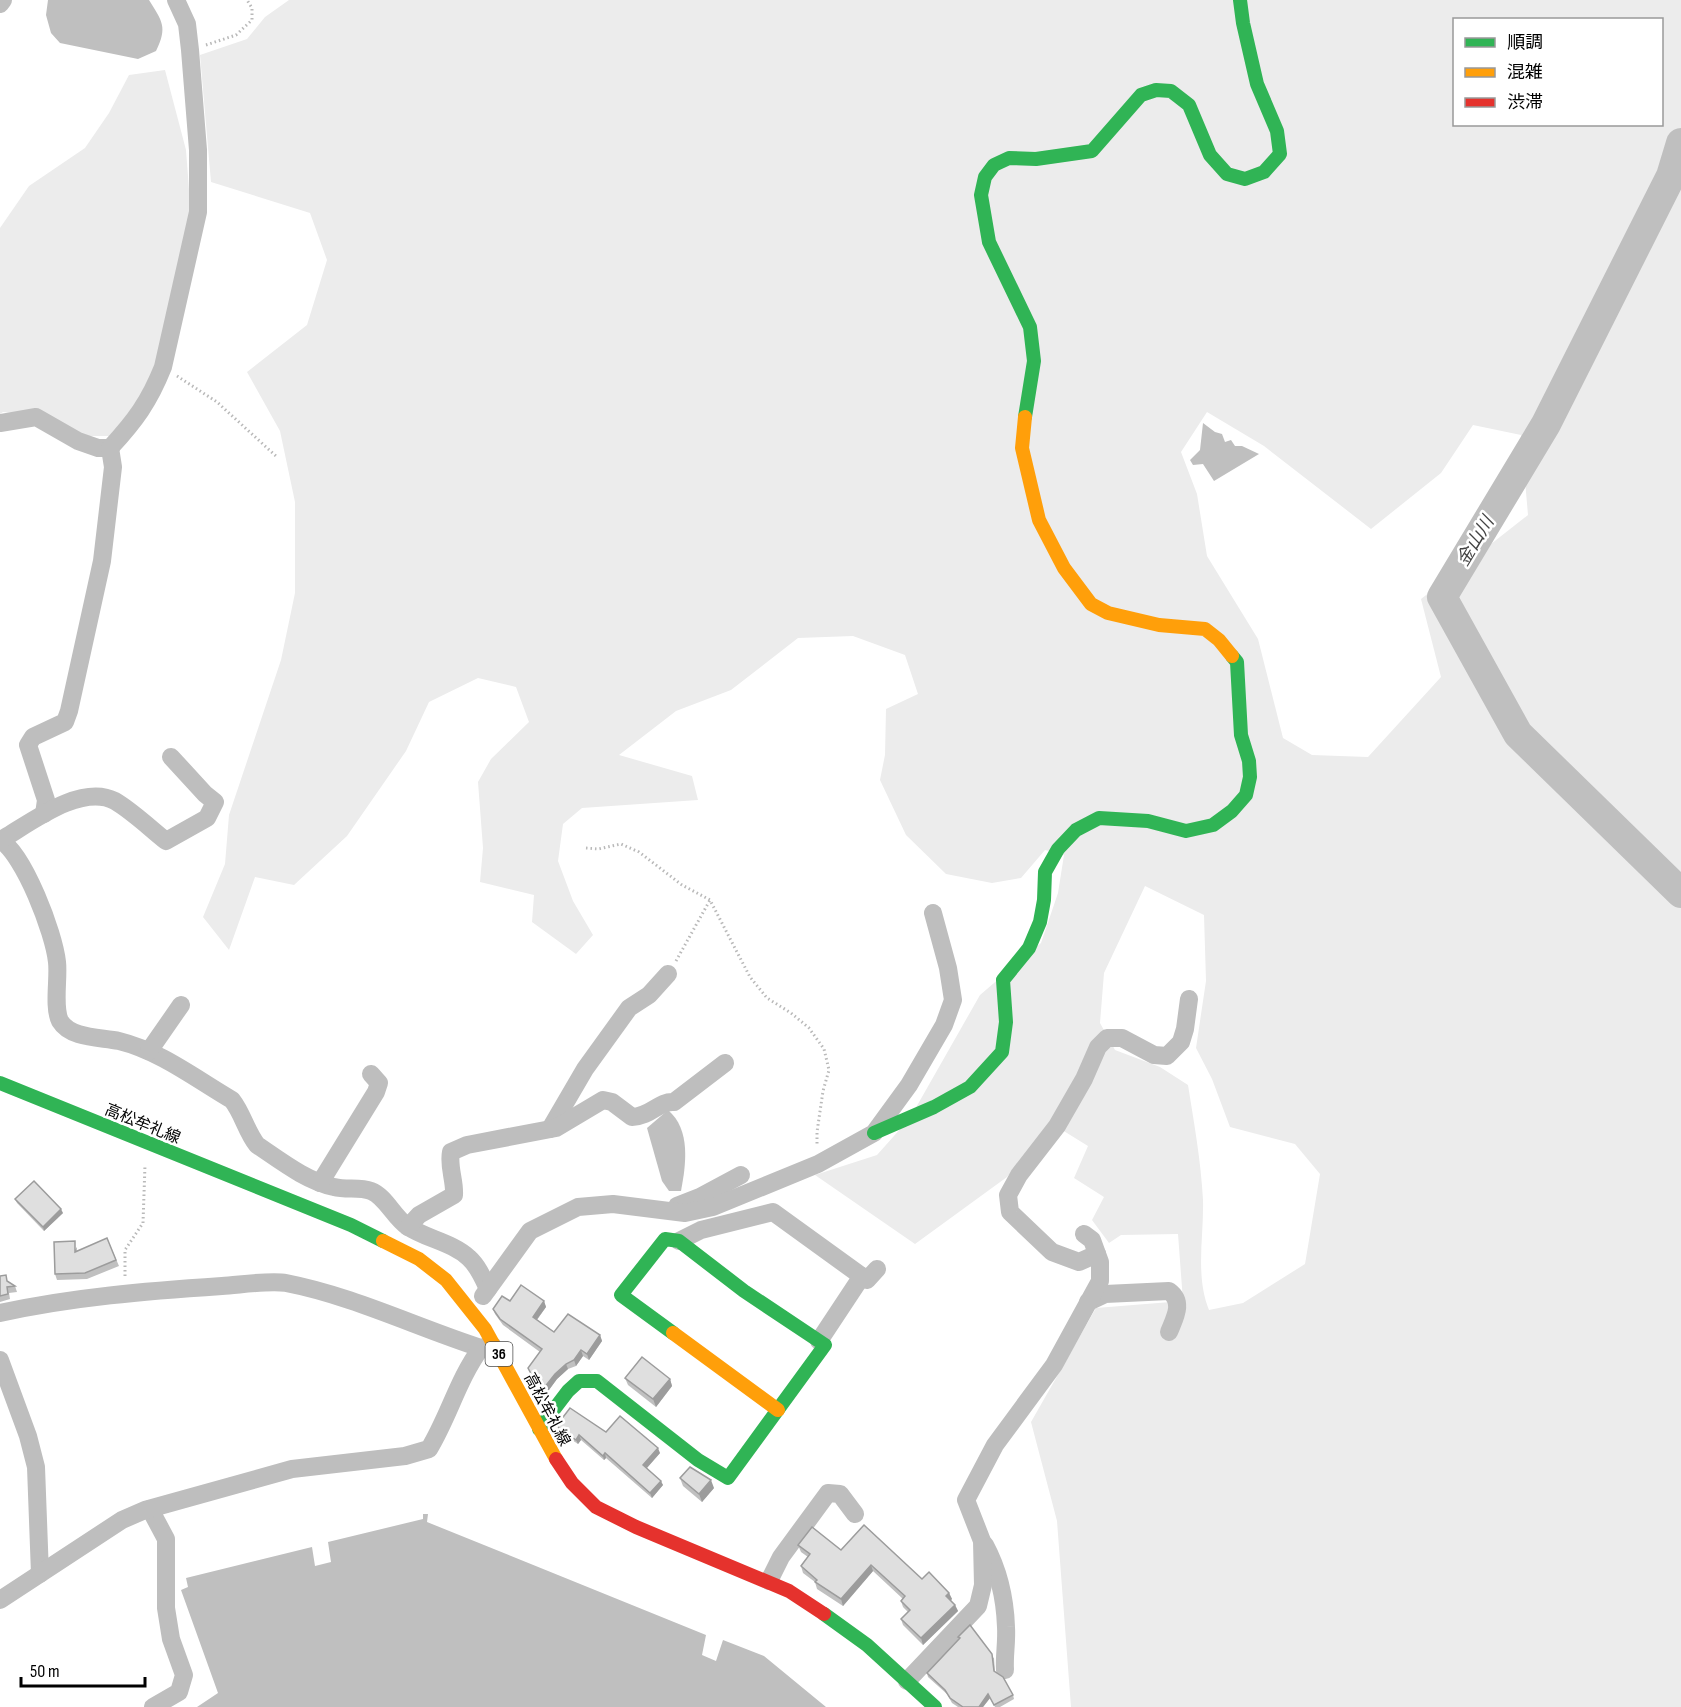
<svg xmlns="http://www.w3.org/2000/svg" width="1681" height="1707" font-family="'Sofia Sans Condensed','Noto Sans JP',sans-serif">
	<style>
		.green { fill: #ececec; fill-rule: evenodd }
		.water { fill: #bfbfbf }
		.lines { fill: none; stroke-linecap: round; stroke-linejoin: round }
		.river { stroke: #bfbfbf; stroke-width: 30 }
		.path { stroke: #b9b9b9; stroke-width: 3; stroke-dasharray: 1.5 3; stroke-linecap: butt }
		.street { stroke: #bebebe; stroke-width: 18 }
		.fast { stroke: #30b455; stroke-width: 14 }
		.slow { stroke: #ff9f0a; stroke-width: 14 }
		.jam { stroke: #e5322d; stroke-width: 14 }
		.wall { fill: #c0c0c0 }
		.shaded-wall { fill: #9c9c9c }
		.building { fill: #dfdfdf; stroke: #9c9c9c; stroke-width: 1.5 }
		.labels { text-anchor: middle; stroke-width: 5; stroke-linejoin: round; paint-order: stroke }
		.shield { fill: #fff; stroke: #4c4c4c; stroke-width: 1.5 }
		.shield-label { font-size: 15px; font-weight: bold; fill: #000 }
		.street-label { font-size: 16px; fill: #000; stroke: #fff }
		.water-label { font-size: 18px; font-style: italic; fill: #444; stroke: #fff }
	</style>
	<rect width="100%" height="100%" fill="#fff"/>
	<g class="green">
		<path d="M289,0H1681V1707H1071L1057,1521L1031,1422L1096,1308L1183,1301L1178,1234L1121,1235L1109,1243L1092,1220L1104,1197L1074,1178L1088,1146L1054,1125L1007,1177L915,1244L815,1175L877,1155L910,1118L980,995L1041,943L1058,893L1064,855L1045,850L1021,878L992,883L946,874L906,835L880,780L885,755L886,709L918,694L905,655L853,636L798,638L731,690L676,711L619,755L692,776L698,800L582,808L563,824L558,861L573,901L593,935L576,954L532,922L534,895L480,882L483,848L478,782L491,759L529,722L516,687L478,678L429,702L406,751L347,836L294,885L255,877L229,950L203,917L225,864L229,815L281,660L295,593V502L280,431L247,372L307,325L327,260L310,213L211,182L200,55L247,39L265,17ZM1454,20H1662V124H1454ZM1207,412L1264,446L1371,529L1441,473L1473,425L1521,435L1528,515L1421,599L1441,677L1368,757L1312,755L1283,738L1258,639L1207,556L1197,494L1181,452ZM1145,886L1204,915L1206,981L1196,1048L1212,1079L1230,1127L1295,1144L1320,1174L1305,1264L1243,1303L1209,1310C1195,1275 1204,1237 1203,1200C1201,1161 1194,1123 1188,1085L1160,1067L1115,1050L1100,1023L1104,973Z"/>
		<polygon points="165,70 186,150 191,216 157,362 136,410 109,436 82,436 39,415 3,412 0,414 0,228 29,186 85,148 109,113 129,75"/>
	</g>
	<g class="water">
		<path d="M48,0H149C162,21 168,27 156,51L138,59L60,43L51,33L46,15Z"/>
		<polygon points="1203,423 1215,432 1222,434 1225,442 1231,440 1235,446 1242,446 1259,454 1214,481 1203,464 1193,465 1190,460 1200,450"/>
		<path d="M668,1110C691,1130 686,1164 681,1191H669L662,1181L647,1128Z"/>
		<polygon points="423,1514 428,1514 427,1522 706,1635 702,1655 716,1661 723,1640 764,1656 826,1707 197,1707 218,1693 181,1590 188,1587 186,1578 312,1547 315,1566 331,1562 328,1542 423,1519"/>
	</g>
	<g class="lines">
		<polyline class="river" points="1681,143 1671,176 1546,424 1442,597 1518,734 1681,893"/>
		<g class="path">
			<polyline points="206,45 236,35 252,20 252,8 247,0"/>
			<polyline points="177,376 217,402 277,457"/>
			<polyline points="586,848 598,849 621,844 639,852 682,885 710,900 750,977 767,998 791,1013 809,1028 824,1049 829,1070 823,1091 817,1132 817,1144"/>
			<polyline points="676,961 710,900"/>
			<polyline points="125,1276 125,1250 143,1223 145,1165"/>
		</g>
		<g class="street">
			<polyline points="0,4 3,0"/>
			<path d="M0,423L36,417L78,441L98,448H110C135,421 149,402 163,367L198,212V150L190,50L187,24L176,0"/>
			<polyline points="44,814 46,800 28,745 33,737 65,722 69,711 102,561 113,467 110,448"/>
			<path d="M0,840C24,854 54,933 57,962C59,978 53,1007 60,1021C71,1039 101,1037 119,1041C160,1051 196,1079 232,1100C243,1114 246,1131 257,1145C281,1161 306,1181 334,1187C346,1190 360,1187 371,1191C385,1196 394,1217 407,1226C426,1239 452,1242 469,1258C478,1266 483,1278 488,1289"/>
			<path d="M1,840C30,823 81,783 115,801C132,811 151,829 166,841L207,818L215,802L205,794L171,757"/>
			<polyline points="149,1051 181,1005"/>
			<polyline points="550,1129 585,1069 629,1008 649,995 668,974"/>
			<polyline points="320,1183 376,1092 379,1083 371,1074"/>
			<polyline points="677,1206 700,1197 741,1175"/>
			<path d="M408,1227L419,1215L454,1195C455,1180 448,1167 451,1152L467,1145L556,1128L603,1100L612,1102L632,1117C652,1116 658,1101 674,1102L725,1063"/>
			<polyline points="679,1241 701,1230 773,1212 867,1280 877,1269"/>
			<polyline points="1097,1254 1079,1262 1052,1252 1010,1212 1008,1195 1019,1175 1057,1126 1084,1079 1098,1047 1107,1038 1122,1038 1154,1055 1167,1056 1181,1042 1185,1029 1189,999"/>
			<polyline points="483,1296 530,1231 578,1207 613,1204 685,1213 713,1207 818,1164 874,1133 909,1085 944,1025 953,1000 948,968 933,913"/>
			<path d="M1088,1302L1105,1294L1169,1291C1184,1302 1175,1317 1169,1332"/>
			<path d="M0,1313C73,1297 147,1291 222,1286C239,1285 270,1280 286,1283C353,1296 416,1327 481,1348L492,1345"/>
			<polyline points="819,1341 862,1276"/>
			<polyline points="0,1360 28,1436 36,1467 40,1574"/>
			<polyline points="150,1509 166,1539 166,1608 171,1639 184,1675 179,1692 153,1707"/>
			<path d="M985,1545C999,1571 1005,1597 1006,1627C1007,1642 1004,1656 1005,1670"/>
			<polyline points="769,1581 781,1557 828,1493 840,1494 855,1514"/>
			<path d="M0,1600L122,1520L145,1510L292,1469L405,1456L429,1449C449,1416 458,1379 481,1348"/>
			<polyline points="907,1681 978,1606 983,1585 982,1541 966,1500 995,1445 1054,1365 1100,1281 1100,1262 1092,1240 1084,1234"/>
		</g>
		<g class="fast">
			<polyline points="1025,417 1034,361 1030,327 989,242 981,195 985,177 994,165 1009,158 1036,159 1092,151 1141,95 1156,90 1171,91 1189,105 1210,155 1227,174 1245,179 1264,172 1280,154 1277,131 1257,84 1243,23 1240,0"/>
			<polyline points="0,1083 351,1225 383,1241"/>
			<polyline points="874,1133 934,1107 970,1087 1002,1052 1006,1022 1003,980 1029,948 1040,922 1044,900 1045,872 1058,849 1076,830 1099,818 1148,821 1186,831 1213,825 1232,811 1246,795 1250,777 1249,761 1241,735 1237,662 1232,656"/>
			<polyline points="539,1429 568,1391 579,1381 597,1381 698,1460 728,1478 825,1345 744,1291 679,1241 665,1239 621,1295 673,1333"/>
			<polyline points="824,1614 867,1645 935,1707"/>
		</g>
		<g class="slow">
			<polyline points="1025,417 1022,448 1039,520 1064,568 1091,604 1108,613 1159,625 1205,629 1219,640 1232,656"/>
			<polyline points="383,1241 419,1259 446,1280 485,1329 556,1459"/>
			<polyline points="673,1333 778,1410"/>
		</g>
		<polyline class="jam" points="556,1459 572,1483 596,1507 636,1527 789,1591 824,1614"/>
	</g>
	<g class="wall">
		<polygon points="15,1199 63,1213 44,1231 17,1203"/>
		<polygon points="107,1238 119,1266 87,1279 57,1280 55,1274 77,1247 77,1251"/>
		<polygon points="0,1276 15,1286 17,1292 9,1293 10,1299 0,1302"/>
		<polygon points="544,1301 546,1307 537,1320 554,1332 600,1335 602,1341 589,1360 583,1356 576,1366 568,1369 557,1379 546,1394 537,1387 528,1368 540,1352 503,1325 495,1314 493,1309"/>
		<polygon points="625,1378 670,1379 672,1386 656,1407 628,1385"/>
		<polygon points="557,1425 606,1432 660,1453 647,1468 663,1485 652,1498 606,1458 604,1460 581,1440 578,1444 560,1432"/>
		<polygon points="680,1478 714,1488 702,1502 683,1486"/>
		<polygon points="798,1545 841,1550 922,1579 949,1593 952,1599 951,1600 955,1605 958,1611 923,1645 903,1625 901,1619 908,1612 903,1607 901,1601 903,1599 873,1571 843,1606 817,1589 815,1582 803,1573 801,1566 808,1557 801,1552"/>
		<polygon points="958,1637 994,1658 995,1672 1013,1695 1014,1699 1000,1707 995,1707 990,1698 983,1707 958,1707 952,1703 947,1694 928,1677 927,1673 959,1639"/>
	</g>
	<g class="shaded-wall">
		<polygon points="61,1209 63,1213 44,1231 43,1227"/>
		<polygon points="544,1301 546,1307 535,1322 533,1317"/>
		<polygon points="600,1335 602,1341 589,1360 587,1354"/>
		<polygon points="581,1350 583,1356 576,1366 574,1360"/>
		<polygon points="566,1364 568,1369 557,1379 546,1394 544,1388 555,1374"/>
		<polygon points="670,1379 672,1386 656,1407 653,1399"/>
		<polygon points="579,1435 581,1440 578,1444 576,1440"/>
		<polygon points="658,1448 660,1453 645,1470 643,1465"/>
		<polygon points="605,1453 606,1458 604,1460 603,1456"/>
		<polygon points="711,1480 714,1488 702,1502 699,1494"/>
		<polygon points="661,1481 663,1485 652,1498 650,1493"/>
		<polygon points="871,1565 873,1571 843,1606 841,1599"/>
		<polygon points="949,1593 952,1599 949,1602 946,1596"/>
		<polygon points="955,1605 958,1611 923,1645 921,1638"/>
		<polygon points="988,1694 990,1698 983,1707 979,1707"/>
	</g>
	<g class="building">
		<polygon points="34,1181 61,1209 43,1227 15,1199"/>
		<polygon points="107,1238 116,1260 85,1273 55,1274 54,1242 75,1241 75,1252"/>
		<polygon points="6,1275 7,1281 15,1286 7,1287 8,1294 0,1296 0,1276"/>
		<polygon points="521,1285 544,1301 533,1317 554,1332 568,1314 600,1335 587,1354 581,1350 574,1360 566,1364 555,1374 544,1388 535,1381 528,1368 542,1349 500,1319 493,1309 502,1296 510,1301"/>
		<polygon points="642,1357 670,1379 653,1399 625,1378"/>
		<polygon points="570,1408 606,1432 620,1416 658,1448 643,1465 661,1481 650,1493 605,1453 603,1456 579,1435 576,1440 559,1428 557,1425"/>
		<polygon points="690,1467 711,1480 699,1494 680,1478"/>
		<polygon points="864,1525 922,1579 929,1572 949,1593 946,1596 955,1605 921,1638 901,1619 910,1610 901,1601 905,1596 871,1565 841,1599 815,1582 817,1580 801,1566 810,1554 798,1545 812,1527 841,1550"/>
		<polygon points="970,1625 992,1654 994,1671 1003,1677 1013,1695 994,1705 988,1694 979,1707 963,1707 950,1698 945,1690 927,1673 960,1638 958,1637"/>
	</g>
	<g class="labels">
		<rect class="shield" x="485.5" y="1342" width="27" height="24" rx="4.5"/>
		<g class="shield-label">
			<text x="499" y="1359">36</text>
		</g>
		<g class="street-label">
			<text transform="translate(143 1123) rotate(22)" y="6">高松牟礼線</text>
			<text transform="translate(548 1409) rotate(62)" y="6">高松牟礼線</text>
		</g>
		<g class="water-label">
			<text transform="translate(1475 541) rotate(-59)" y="6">金山川</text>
		</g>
	</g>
	<rect x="1453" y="18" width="210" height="108" fill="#ffffff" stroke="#999999" stroke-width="1.5"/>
	<rect x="1465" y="38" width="30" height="9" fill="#30b455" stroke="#999999" stroke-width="1.5"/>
	<text x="1507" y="48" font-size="18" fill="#000000">順調</text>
	<rect x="1465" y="68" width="30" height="9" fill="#ff9f0a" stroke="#999999" stroke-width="1.5"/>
	<text x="1507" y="78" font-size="18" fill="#000000">混雑</text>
	<rect x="1465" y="98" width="30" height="9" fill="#e5322d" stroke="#999999" stroke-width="1.5"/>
	<text x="1507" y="108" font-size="18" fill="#000000">渋滞</text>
	<path d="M21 1677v9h124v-9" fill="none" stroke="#000000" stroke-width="3"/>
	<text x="30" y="1677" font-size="18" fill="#000000" stroke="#ffffff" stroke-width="4.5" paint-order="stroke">50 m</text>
</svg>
